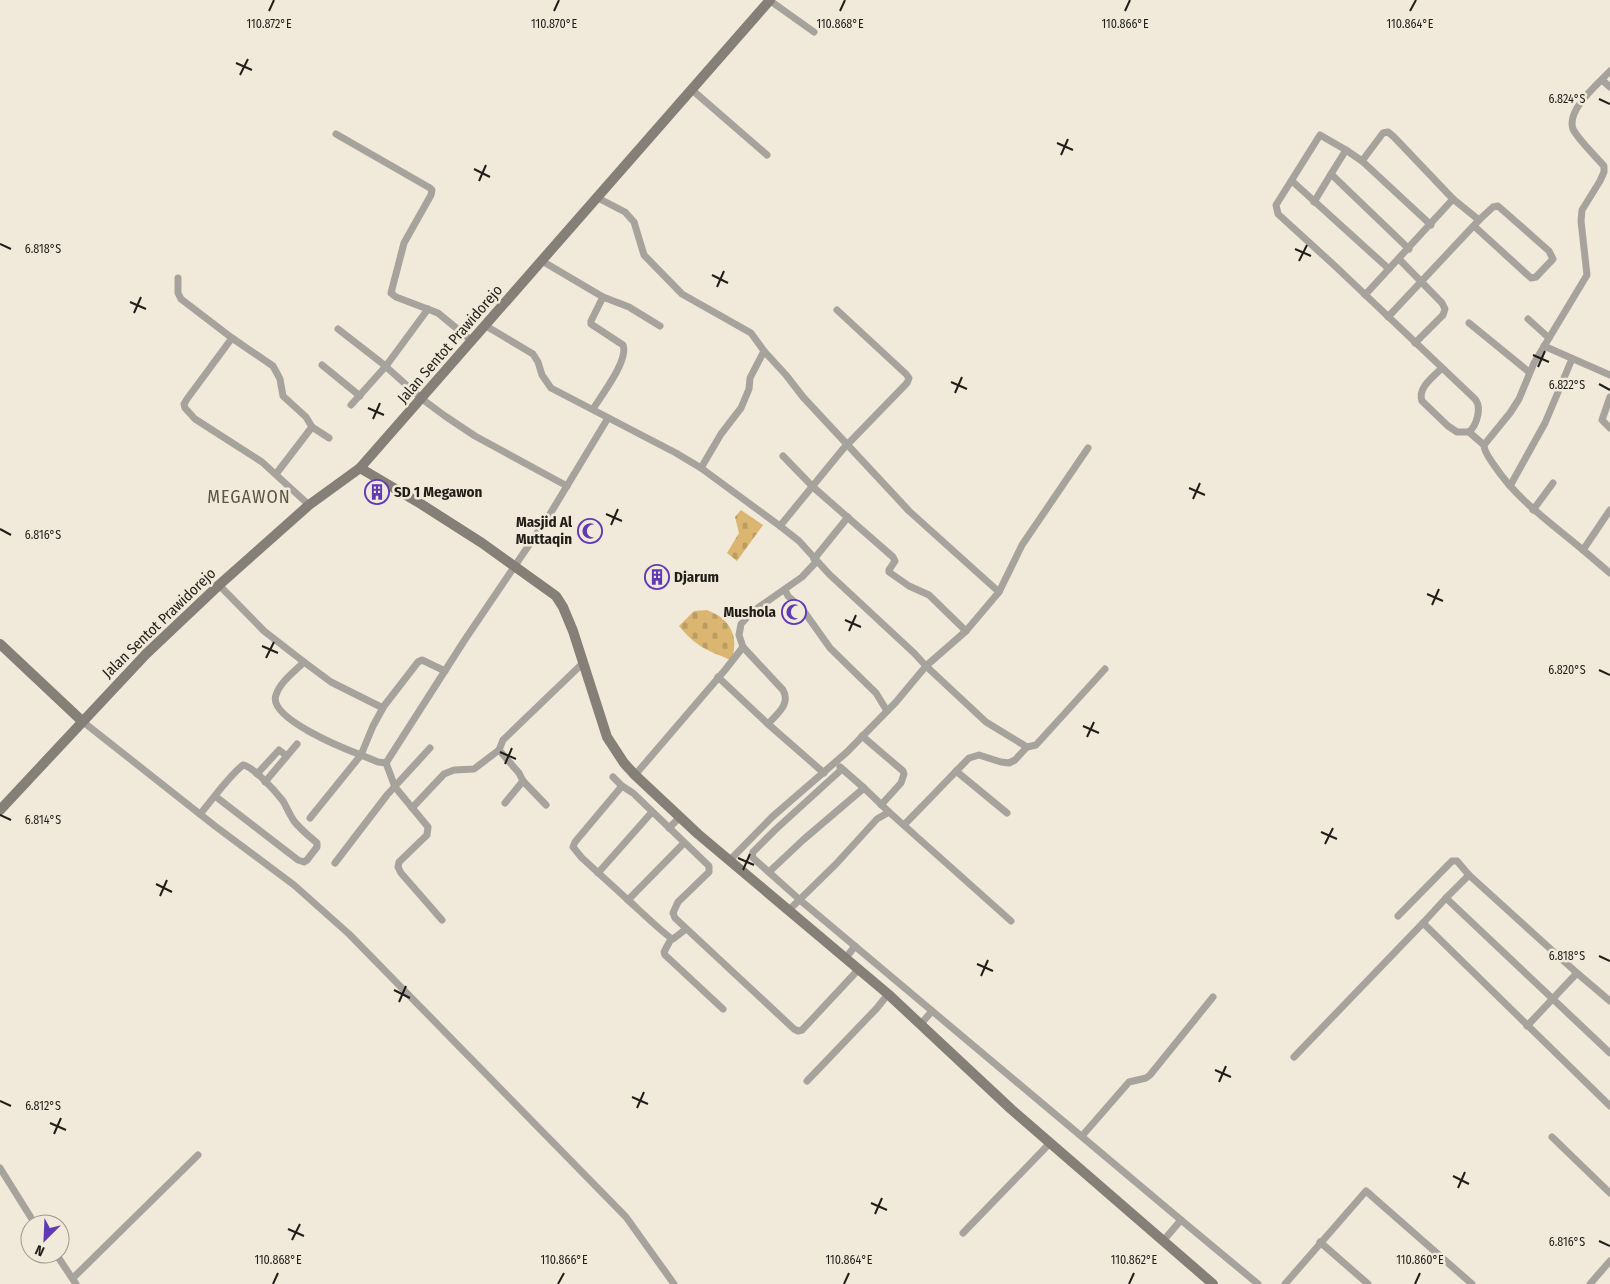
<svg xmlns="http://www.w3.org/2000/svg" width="1610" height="1284" font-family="'Fira Sans Condensed',sans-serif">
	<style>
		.cemetery { fill: url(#cemetery-stones) }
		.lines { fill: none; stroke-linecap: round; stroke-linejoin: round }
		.street { stroke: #a6a29c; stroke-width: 7 }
		.secondary { stroke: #858077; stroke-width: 10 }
		.ticks { fill: none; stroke: #211e19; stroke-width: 2 }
		.labels { text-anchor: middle; stroke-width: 5; stroke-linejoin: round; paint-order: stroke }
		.street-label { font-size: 15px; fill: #211e19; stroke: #f1e9da }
		.poi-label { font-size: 15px; font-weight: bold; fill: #211e19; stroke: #f1e9da; text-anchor: start }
		.quarter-label { font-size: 18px; letter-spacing: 1px; fill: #5b5448; stroke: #f1e9da }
		.ticks-label { font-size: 12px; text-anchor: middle; fill: #211e19; stroke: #f1e9da; stroke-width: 5; stroke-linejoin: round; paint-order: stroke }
	</style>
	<defs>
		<pattern id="cemetery-stones" width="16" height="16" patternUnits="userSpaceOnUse" patternTransform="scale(1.25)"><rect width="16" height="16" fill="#dbb671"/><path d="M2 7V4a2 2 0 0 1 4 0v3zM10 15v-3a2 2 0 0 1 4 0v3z" fill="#bc9c61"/></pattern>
	</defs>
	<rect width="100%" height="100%" fill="#f1e9da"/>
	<g class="cemetery">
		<polygon points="741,510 763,525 737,561 727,553 739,533 735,517"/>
		<path d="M707,610C713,613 721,616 725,621C735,631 737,647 731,660C707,650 696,647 679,626L694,611Z"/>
	</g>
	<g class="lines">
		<g class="street">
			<polyline points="769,0 814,32"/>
			<polyline points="1602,80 1610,87"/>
			<polyline points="691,89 767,155"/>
			<polyline points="336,134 430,188 432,190 431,195 404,243 391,293 396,297 438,313 472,341"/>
			<polyline points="1346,150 1331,174 1409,249"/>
			<path d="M1362,161L1346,150L1320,135L1276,205L1278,214L1335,266L1475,399C1482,407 1477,425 1469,432"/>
			<polyline points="1292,181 1389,269"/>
			<polyline points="596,197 625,212 634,222 644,255 682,294 751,333 764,351 786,375 803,397 909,511 999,592"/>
			<polyline points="1314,202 1331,174"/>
			<polyline points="1474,226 1531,278 1536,277 1553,259 1549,251 1498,206 1493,207 1479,220"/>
			<polyline points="1399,259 1442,303 1445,309 1443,315 1415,343"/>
			<path d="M542,261L603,297L591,321V324L623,345C629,360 601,396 593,409"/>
			<polyline points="178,278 178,293 181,299 232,338"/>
			<polyline points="1365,295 1453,199 1394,137 1388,132 1383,133 1362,161 1431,225"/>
			<polyline points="603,297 629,307 660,326"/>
			<polyline points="1388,317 1479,220 1453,199"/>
			<polyline points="1528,319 1549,338"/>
			<polyline points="1469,323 1529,372"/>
			<polyline points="486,326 533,354 538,362 542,375 551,388 676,453 701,468 780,526 799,541 829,574 914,653 926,666 966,631 999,592 1022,545 1088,448"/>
			<polyline points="338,329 383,364 422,399 445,416 475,436 567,486"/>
			<polyline points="1544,346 1610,375"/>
			<polyline points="322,365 360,396"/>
			<path d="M1442,368C1434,376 1417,388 1422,401L1448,426L1457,432H1469L1484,445"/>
			<polyline points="1610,397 1602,420 1610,428"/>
			<polyline points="351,405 386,366 428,309"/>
			<polyline points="312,427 329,438"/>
			<polyline points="783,456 813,487 893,557 895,561 889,570 889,572 909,586 929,595 966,631"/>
			<polyline points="701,468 721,434 741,408 749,389 750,378 764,351"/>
			<polyline points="276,474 312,427 306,417 283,396 280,379 273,366 232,338 187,399 184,404 185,408 195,419 262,462 309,505"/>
			<polyline points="1510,486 1545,423 1572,359"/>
			<polyline points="1533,510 1553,483"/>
			<polyline points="1610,510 1583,550 1610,573"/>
			<polyline points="780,526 843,449 907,383 909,378 906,374 837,310"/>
			<path d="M1583,550C1551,523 1517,500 1494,465C1490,459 1484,452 1484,445L1510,413L1519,399L1534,363L1587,275L1581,221L1582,210L1600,181L1604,172V166C1596,157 1577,138 1573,129C1566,110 1598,84 1610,71"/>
			<polyline points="814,559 848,517"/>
			<path d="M219,585L264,631L304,662C295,671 280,682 276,695C267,718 345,749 361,755L310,818"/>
			<polyline points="785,590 788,596 803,610 830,648 876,693 887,711"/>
			<path d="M743,647L783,690C791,704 777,714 768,724"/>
			<polyline points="304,662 331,682 383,708"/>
			<polyline points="718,677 768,724 824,773"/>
			<polyline points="82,721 215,826 294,885 349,934 626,1217 674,1284"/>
			<polyline points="862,736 903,771 904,774 901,783 881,805"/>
			<polyline points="386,763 378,762 361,755 373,726 384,706 418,662 422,660 445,671"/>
			<polyline points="840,767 864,788"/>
			<polyline points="842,769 775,830 753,852 752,857 800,900 1181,1220"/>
			<polyline points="956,771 1007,813"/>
			<polyline points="257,774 279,750 287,756"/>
			<polyline points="635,775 725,670 743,647 739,635 741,624 752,612 802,577 817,561"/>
			<polyline points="613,777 622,786"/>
			<polyline points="523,781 546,805"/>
			<polyline points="265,782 297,744"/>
			<polyline points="505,803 523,781 519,773 499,750 503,740 583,663"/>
			<polyline points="412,808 444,774 454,770 474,769 499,750"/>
			<path d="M200,814C214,798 227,778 243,765C254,767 276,792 283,801C287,808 290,815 294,821C301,830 309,836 317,843V847L307,860L304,862L298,860L215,796"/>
			<polyline points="904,825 969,758 979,755 1001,762 1009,763 1015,760 1027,747"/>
			<polyline points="669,828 680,817"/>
			<polyline points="684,843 628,900 582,858 573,847 575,842 622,786 633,793 709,866 709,872 678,902 673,913 675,918 794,1029 798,1031 802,1030 858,970"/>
			<polyline points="730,860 772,817 847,752 896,702 926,666 986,722 1027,747 1036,745 1105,669"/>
			<polyline points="335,863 387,795 430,748"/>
			<polyline points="769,872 803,840 864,788 889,812"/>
			<polyline points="598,873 652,812"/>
			<polyline points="1446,898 1423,923 1610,1106"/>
			<path d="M628,900C635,906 668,938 673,939L686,929"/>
			<polyline points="789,910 836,864 877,819 889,812 1011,921"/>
			<polyline points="1398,916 1452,861 1457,861 1469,875"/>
			<polyline points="442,920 401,873 398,867 399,862 427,835 428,827 395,787 386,763 464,641 550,514 608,418"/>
			<polyline points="671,939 664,952 665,955 723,1009"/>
			<polyline points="845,959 855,946"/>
			<polyline points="1577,973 1469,875 1446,898 1610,1053"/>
			<polyline points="920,1025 932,1011"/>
			<polyline points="1527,1026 1577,973 1610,1001"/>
			<polyline points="1294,1057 1423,923"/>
			<polyline points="807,1081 877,1008 888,994"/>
			<polyline points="1082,1136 1129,1082 1146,1078 1150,1075 1213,997"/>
			<polyline points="1552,1137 1610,1193"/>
			<polyline points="0,1168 35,1224"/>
			<polyline points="963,1233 1050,1143"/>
			<polyline points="1163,1241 1181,1220 1258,1284"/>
			<polyline points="1320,1242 1368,1284"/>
			<polyline points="56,1254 76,1284"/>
			<polyline points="73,1278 198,1155"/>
			<polyline points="1285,1284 1366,1191 1472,1284"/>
			<polyline points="1590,1284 1610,1261"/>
		</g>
		<g class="secondary">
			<polyline points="360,468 421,504 482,543 556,596 563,607 573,631 607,737 624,763 635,775 698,834 888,994 1011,1109 1213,1284"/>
			<polyline points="0,644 82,721"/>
			<polyline points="0,810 146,654 219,585 309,505 360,468 770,0"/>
		</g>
	</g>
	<path class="ticks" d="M269,11L274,0M554,11L559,0M840,11L845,0M1125,11L1130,0M1410,11L1416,0M236,63L252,70M240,75L248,59M1599,99L1610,104M1057,143L1073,150M1061,155L1068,139M474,169L490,177M479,181L486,165M0,244L11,249M1295,249L1311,256M1299,261L1307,245M712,275L728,283M717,287L724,271M130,302L146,309M134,313L141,297M1533,355L1549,362M1538,367L1545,351M951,382L967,389M1599,384L1610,390M955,393L962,377M368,408L384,415M373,419L380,403M1189,488L1205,495M1193,499L1200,483M606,514L622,521M611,525L618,509M0,529L11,535M1427,594L1443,601M1432,605L1439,589M845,620L861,627M849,631L856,615M262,646L278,653M266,658L274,642M1599,670L1610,675M1083,726L1099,733M1087,737L1094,722M500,752L516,759M505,764L512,748M0,815L11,820M1321,832L1337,839M1325,844L1333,828M738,858L754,865M743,870L750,854M156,884L172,892M160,896L167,880M1599,956L1610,961M977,964L993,971M981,976L988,960M394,990L410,998M399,1002L406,986M1215,1070L1231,1077M1219,1082L1226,1066M632,1097L648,1104M0,1101L11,1106M637,1108L644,1092M50,1123L66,1130M54,1134L61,1118M1453,1176L1469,1184M1458,1188L1465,1172M871,1203L887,1210M875,1214L882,1198M288,1229L304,1236M292,1240L300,1224M1599,1241L1610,1246M273,1284L278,1273M558,1284L564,1273M844,1284L849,1273M1129,1284L1134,1273M1415,1284L1420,1273"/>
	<defs>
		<symbol id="building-ring" viewBox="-11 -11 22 22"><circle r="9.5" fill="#f1e9da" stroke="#603ab2" stroke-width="1.5"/><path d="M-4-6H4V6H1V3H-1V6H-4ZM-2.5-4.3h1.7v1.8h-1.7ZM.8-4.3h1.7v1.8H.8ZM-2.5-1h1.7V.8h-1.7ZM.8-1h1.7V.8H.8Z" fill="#603ab2"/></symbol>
		<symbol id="mosque-ring" viewBox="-11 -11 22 22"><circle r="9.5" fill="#f1e9da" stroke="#603ab2" stroke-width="1.5"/><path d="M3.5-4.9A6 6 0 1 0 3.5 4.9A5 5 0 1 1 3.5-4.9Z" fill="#603ab2"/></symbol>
	</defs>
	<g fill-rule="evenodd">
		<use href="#building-ring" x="363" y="478" width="28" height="28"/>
		<use href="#mosque-ring" x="576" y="517" width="28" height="28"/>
		<use href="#building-ring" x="643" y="563" width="28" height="28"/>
		<use href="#mosque-ring" x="780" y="598" width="28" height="28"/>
	</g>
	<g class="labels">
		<g class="street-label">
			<text transform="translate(450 344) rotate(-49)" y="5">Jalan Sentot Prawidorejo</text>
			<text transform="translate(159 623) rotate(-44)" y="5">Jalan Sentot Prawidorejo</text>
		</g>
		<g class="poi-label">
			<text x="394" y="497">SD 1 Megawon</text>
			<text x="572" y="527" text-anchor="end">Masjid Al<tspan x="572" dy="17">Muttaqin</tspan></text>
			<text x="674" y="582">Djarum</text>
			<text x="776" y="617" text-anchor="end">Mushola</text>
		</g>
		<g class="quarter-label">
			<text x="249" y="503">MEGAWON</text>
		</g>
	</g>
	<g class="ticks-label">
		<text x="269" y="28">110.872°E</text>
		<text x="554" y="28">110.870°E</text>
		<text x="840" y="28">110.868°E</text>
		<text x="1125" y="28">110.866°E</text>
		<text x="1410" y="28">110.864°E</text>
		<text x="1567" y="103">6.824°S</text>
		<text x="43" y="253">6.818°S</text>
		<text x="1567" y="389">6.822°S</text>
		<text x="43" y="539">6.816°S</text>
		<text x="1567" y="674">6.820°S</text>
		<text x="43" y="824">6.814°S</text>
		<text x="1567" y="960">6.818°S</text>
		<text x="43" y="1110">6.812°S</text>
		<text x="1567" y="1246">6.816°S</text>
		<text x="278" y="1264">110.868°E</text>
		<text x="564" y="1264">110.866°E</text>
		<text x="849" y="1264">110.864°E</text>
		<text x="1134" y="1264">110.862°E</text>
		<text x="1420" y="1264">110.860°E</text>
	</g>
	<g transform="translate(45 1239) rotate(204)"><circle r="24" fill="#f1e9da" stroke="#9e988d"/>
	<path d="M0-4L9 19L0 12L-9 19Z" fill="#603ab2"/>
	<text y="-8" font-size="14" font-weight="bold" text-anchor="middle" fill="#211e19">N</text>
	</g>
</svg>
